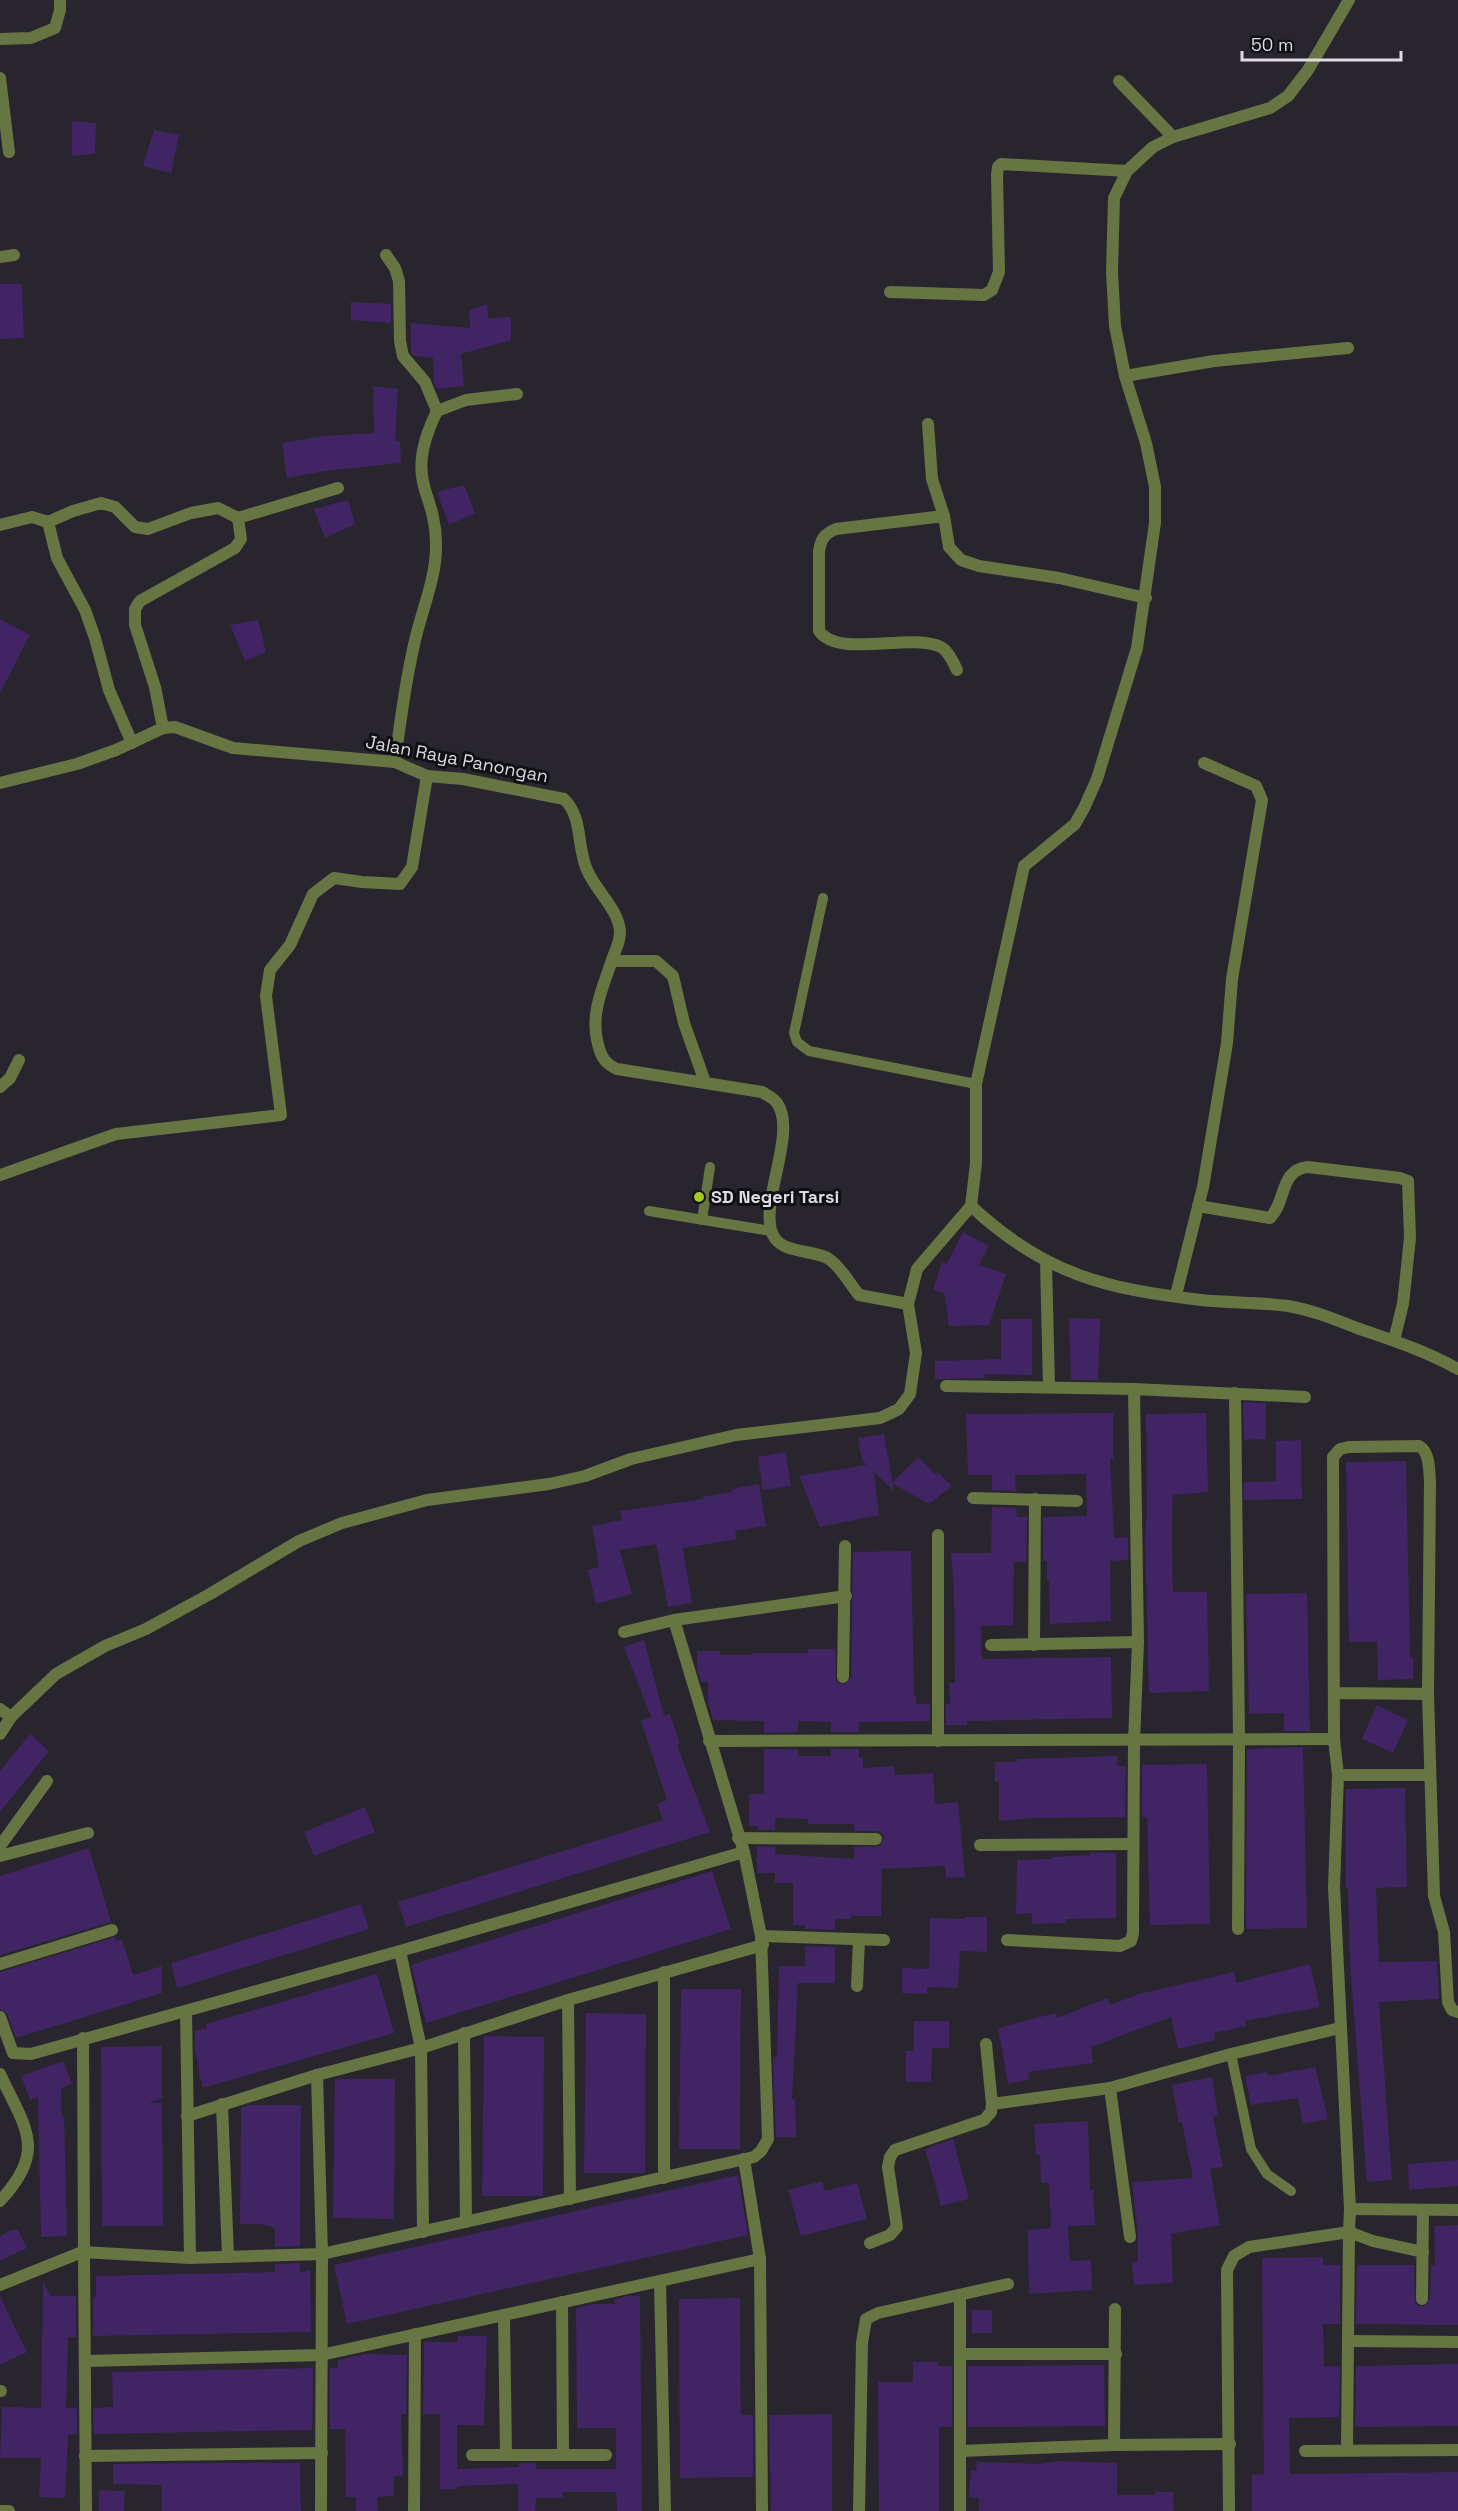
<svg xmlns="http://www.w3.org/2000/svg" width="1458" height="2511" font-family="'Space Grotesk',sans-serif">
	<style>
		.building { fill: #412463 }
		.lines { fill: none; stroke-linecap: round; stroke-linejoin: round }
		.service { stroke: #677542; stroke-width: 10 }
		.minor { stroke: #677542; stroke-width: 12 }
		.poi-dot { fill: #a5c822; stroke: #100f13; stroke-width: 2 }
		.labels { text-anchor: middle; stroke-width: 6; stroke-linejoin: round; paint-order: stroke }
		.street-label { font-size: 18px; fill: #dedbe2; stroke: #100f13 }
		.poi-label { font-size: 18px; font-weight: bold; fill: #dedbe2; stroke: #100f13; text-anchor: start }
	</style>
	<rect width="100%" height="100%" fill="#28252f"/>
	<g class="building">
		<polygon points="72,121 96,123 95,154 72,156"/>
		<polygon points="154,130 179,135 171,173 143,166"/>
		<polygon points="0,284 22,284 24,338 0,339"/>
		<polygon points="351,302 391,304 391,323 351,320"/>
		<polygon points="487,304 488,318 511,317 511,340 461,354 464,386 437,389 434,382 433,358 414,356 411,352 411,323 470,328 469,310"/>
		<polygon points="373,386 398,389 395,441 400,441 401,463 325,471 287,478 282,443 324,436 374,433"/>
		<polygon points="464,485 475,513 449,525 437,492"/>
		<polygon points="348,500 355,524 325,538 314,509"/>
		<polygon points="0,619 30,635 0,693"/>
		<polygon points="258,620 266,652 245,661 230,625"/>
		<polygon points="963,1232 989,1246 979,1265 1006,1274 989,1325 949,1326 944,1293 933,1290 942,1262 947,1264"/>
		<polygon points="1069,1318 1100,1319 1098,1380 1071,1380"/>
		<polygon points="1001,1319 1032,1319 1032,1375 985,1374 985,1378 935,1379 935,1361 1001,1359"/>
		<polygon points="1243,1402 1266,1403 1266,1439 1244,1440"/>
		<polygon points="1113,1413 1113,1459 1110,1459 1114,1538 1128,1537 1128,1560 1110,1561 1111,1621 1050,1624 1049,1580 1047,1580 1047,1561 1043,1561 1043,1517 1087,1516 1086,1474 1015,1475 1016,1491 992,1490 992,1475 968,1475 966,1414"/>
		<polygon points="1206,1413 1208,1492 1173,1495 1172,1532 1173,1592 1207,1592 1209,1691 1149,1693 1145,1537 1147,1514 1146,1414"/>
		<polygon points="884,1434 894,1491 874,1472 879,1515 820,1527 799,1476 867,1465 862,1460 858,1438"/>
		<polygon points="1301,1440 1302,1499 1244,1500 1244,1482 1276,1481 1276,1441"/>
		<polygon points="785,1452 791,1486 763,1490 758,1457"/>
		<polygon points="918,1457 935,1474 938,1472 952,1486 929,1504 892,1483"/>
		<polygon points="1406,1461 1410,1657 1413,1657 1413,1679 1378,1680 1377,1642 1349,1642 1346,1462"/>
		<polygon points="759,1484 766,1526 735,1531 737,1539 683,1548 692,1603 668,1607 656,1544 620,1550 632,1594 596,1604 588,1570 599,1567 592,1526 622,1520 620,1511 703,1499 703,1497 732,1492 731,1489"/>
		<polygon points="992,1507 1016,1508 1017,1517 1027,1517 1026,1562 1014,1562 1013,1625 981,1626 982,1659 1111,1657 1112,1718 967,1721 967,1725 946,1725 946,1704 950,1704 949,1683 955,1683 954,1589 951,1553 991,1553"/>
		<polygon points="911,1551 914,1695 916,1695 916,1704 930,1704 930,1721 859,1722 859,1732 831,1732 831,1722 798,1721 798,1732 764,1733 764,1721 713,1720 708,1703 708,1682 701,1682 697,1669 697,1651 720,1651 720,1655 753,1655 753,1653 808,1653 808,1649 835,1649 836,1680 839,1684 846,1684 851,1677 853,1552"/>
		<polygon points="1307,1593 1310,1731 1284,1731 1284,1713 1249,1714 1246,1594"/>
		<polygon points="644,1640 664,1716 670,1714 680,1744 677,1745 710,1832 406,1927 398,1902 663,1820 657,1804 667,1800 641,1721 651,1717 624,1647"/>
		<polygon points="1377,1705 1408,1720 1393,1753 1362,1739"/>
		<polygon points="30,1734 49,1751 0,1812 0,1771"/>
		<polygon points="1303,1747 1307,1928 1246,1929 1247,1749"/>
		<polygon points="764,1749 798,1749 798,1756 831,1756 831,1749 859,1749 859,1758 863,1758 863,1768 894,1766 895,1775 933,1773 935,1804 958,1802 965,1877 946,1878 945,1866 882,1869 881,1916 851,1916 851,1919 835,1919 835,1930 805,1929 805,1925 793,1925 793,1883 775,1883 775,1873 757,1873 757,1846 775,1847 775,1854 854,1859 854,1847 880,1846 884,1838 883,1834 877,1831 854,1831 854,1824 808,1824 808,1819 775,1818 775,1830 758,1830 758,1826 749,1826 749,1794 764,1794"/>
		<polygon points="1117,1756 1117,1766 1126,1766 1125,1817 1033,1818 999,1821 999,1782 995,1782 995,1762 1017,1762 1017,1759"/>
		<polygon points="1207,1764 1210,1924 1150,1925 1147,1817 1142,1817 1142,1765"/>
		<polygon points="1405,1788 1407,1887 1376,1888 1379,1962 1437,1961 1439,1999 1379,2002 1392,2180 1367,2182 1350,1962 1348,1888 1346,1888 1346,1789"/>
		<polygon points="365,1807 375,1832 314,1856 304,1832"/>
		<polygon points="89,1848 111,1922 0,1955 0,1876"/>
		<polygon points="1090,1853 1116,1853 1116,1918 1066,1919 1066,1923 1032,1924 1032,1913 1016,1914 1017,1860 1052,1859 1052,1857 1090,1855"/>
		<polygon points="712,1871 731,1929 426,2023 411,1965"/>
		<polygon points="361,1904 369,1929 177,1988 171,1963"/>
		<polygon points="965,1917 987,1917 987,1952 960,1951 958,1988 927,1987 927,1994 902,1993 902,1968 929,1969 930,1918 965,1919"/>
		<polygon points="115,1937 116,1941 122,1939 133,1975 162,1966 162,1993 16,2038 7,2014 0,2009 0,1972"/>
		<polygon points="805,1946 835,1947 835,1983 798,1983 792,2099 795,2099 796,2137 776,2137 773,2057 777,2057 779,1966 805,1966"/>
		<polygon points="1310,1964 1320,2007 1245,2021 1246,2026 1214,2033 1215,2040 1178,2049 1171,2017 1091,2047 1093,2063 1028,2072 1030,2079 1008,2084 998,2028 1056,2013 1057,2018 1108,1998 1110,2005 1139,1994 1234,1972 1236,1983"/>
		<polygon points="377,1974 394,2033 203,2088 197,2065 199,2065 195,2052 195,2031 207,2028 206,2024"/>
		<polygon points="681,1989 741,1989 740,2149 679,2149"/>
		<polygon points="586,2013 646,2014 645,2173 584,2173"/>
		<polygon points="914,2021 949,2021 949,2048 932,2048 931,2082 906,2082 906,2051 914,2051"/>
		<polygon points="484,2036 544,2037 543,2196 482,2196"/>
		<polygon points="162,2046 162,2099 148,2103 162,2103 163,2226 102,2226 101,2047"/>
		<polygon points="63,2061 72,2084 61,2088 62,2117 64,2117 67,2236 41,2237 38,2097 30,2100 21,2076"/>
		<polygon points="1315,2067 1328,2119 1303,2124 1298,2098 1251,2105 1245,2076 1267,2072 1268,2076"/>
		<polygon points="1212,2077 1218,2115 1213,2116 1223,2167 1210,2169 1220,2225 1171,2234 1173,2283 1134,2285 1132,2262 1138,2262 1138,2236 1132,2182 1193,2178 1182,2122 1179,2123 1172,2085"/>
		<polygon points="335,2079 395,2079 394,2219 333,2218"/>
		<polygon points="250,2105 301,2105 300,2246 275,2247 275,2228 261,2224 240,2224 241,2108"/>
		<polygon points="1088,2121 1090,2190 1093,2190 1095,2225 1068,2226 1070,2261 1091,2260 1092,2290 1029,2294 1028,2230 1051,2228 1049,2183 1041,2183 1040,2155 1036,2155 1034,2124"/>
		<polygon points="953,2139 969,2199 941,2206 925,2149"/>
		<polygon points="1458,2160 1458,2186 1409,2190 1408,2164"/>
		<polygon points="738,2175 748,2235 347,2324 334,2265"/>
		<polygon points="822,2181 825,2191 857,2183 867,2219 801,2236 788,2190"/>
		<polygon points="1458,2225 1458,2325 1356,2324 1357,2265 1414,2265 1415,2302 1418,2306 1425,2306 1430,2299 1431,2265 1435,2265 1434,2226"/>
		<polygon points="11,2230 18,2230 27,2248 0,2261 0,2236"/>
		<polygon points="1323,2257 1323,2265 1340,2265 1340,2324 1323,2324 1324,2367 1340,2366 1339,2417 1289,2418 1290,2474 1458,2472 1458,2511 1252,2511 1252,2475 1264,2474 1262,2258"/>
		<polygon points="300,2263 299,2273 310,2270 311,2332 93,2336 93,2297 96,2297 96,2276 275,2272 275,2264"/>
		<polygon points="43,2280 50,2296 76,2296 76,2337 68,2337 66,2408 77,2408 77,2434 68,2435 65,2498 39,2497 41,2458 0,2458 2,2407 41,2408"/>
		<polygon points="0,2296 27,2352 0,2365"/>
		<polygon points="628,2296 640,2296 642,2511 617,2511 616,2492 563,2492 563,2498 536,2498 535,2511 518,2511 518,2484 457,2486 457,2489 440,2489 440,2414 423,2414 424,2342 458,2342 458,2336 487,2336 484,2425 457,2425 457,2469 519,2467 519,2463 537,2463 536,2469 616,2469 616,2428 577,2428 576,2308 594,2304 615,2304 615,2299"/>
		<polygon points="740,2298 741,2415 753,2415 753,2477 680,2478 679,2299"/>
		<rect x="972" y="2310" width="20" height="23"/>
		<polygon points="365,2354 407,2355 406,2414 401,2414 403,2476 394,2476 394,2496 377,2497 378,2511 356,2511 356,2497 346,2497 345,2429 330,2429 330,2368 338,2368 338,2360"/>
		<polygon points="913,2362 938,2362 938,2366 952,2366 952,2427 939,2427 939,2511 879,2511 878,2382 913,2382"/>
		<polygon points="1458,2364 1458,2426 1355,2427 1356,2366"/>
		<polygon points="1104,2365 1105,2426 968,2427 968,2366"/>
		<polygon points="313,2368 312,2430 94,2434 93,2408 113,2407 112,2372"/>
		<polygon points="832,2414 832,2511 771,2511 769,2415"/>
		<polygon points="1058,2461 1117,2463 1117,2495 1155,2495 1155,2492 1173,2492 1174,2511 979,2511 979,2498 969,2497 971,2470 976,2471 977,2462 1041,2464"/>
		<polygon points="214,2463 300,2463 301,2511 162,2511 162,2485 113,2484 113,2464"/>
		<polygon points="99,2490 125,2491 124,2511 99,2511"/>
	</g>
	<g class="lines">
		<g class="service">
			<polyline points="823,898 794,1033 797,1042 809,1051 976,1084"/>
			<polyline points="649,1211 771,1231"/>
			<polyline points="702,1220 710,1167"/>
			<polyline points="1231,2054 1251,2149 1267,2174 1291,2191"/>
		</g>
		<g class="minor">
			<polyline points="0,39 31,38 55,28 60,10 60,0"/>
			<polyline points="0,78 9,152"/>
			<polyline points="1119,81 1173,137"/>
			<polyline points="386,255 395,268 399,281 400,341 403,356 425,382 437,411"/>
			<polyline points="0,257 14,255"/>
			<polyline points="890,292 984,295 992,290 999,272 997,175 998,167 1001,164 1127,171"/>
			<polyline points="1125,376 1214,361 1348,348"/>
			<polyline points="928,424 932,479 944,516 949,547 961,560 979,566 1059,578 1146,598"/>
			<path d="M944,516L836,529C824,534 821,539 819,551V631C838,659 911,632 941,647C949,652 953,662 957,670"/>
			<polyline points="48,522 57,558 85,610 95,638 109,690 132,743"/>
			<polyline points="0,525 32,517 48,522 73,511 101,503 115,507 135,527 148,529 191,513 218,508 238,518 338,488"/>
			<polyline points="163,728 155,687 135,625 135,609 140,601 235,548 241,539 238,518"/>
			<path d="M395,762C400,723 405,683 414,645C421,611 437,578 436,543C436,523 431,508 425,490C416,462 425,436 437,411L466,400L517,394"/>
			<path d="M0,783L77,764L116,750L163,728L175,727L233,748L395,762L427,776L463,779L564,799C584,818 576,849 588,872C597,892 620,911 620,933C620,942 615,951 612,960C603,987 591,1012 597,1040C600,1054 603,1063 617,1069L762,1092C767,1095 774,1098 777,1103C797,1131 762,1197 771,1230C778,1256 812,1248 829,1259C841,1267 850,1284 859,1295L908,1304"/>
			<polyline points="612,961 656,961 673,976 684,1023 705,1082"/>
			<polyline points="0,1087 10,1078 19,1060"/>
			<polyline points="0,1175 116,1134 281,1115 266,996 270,970 290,945 313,894 334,878 362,882 400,884 412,867 427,776"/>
			<path d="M971,1206C1044,1274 1105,1289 1201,1300C1230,1303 1259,1302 1288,1306C1312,1310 1334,1319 1357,1328C1392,1340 1426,1351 1458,1369"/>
			<path d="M1198,1206L1270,1218C1287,1201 1279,1170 1308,1167L1400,1178L1408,1181L1410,1238L1403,1304L1394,1340"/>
			<polyline points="1046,1261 1049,1387"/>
			<polyline points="1176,1295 1203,1187 1227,1043 1232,979 1262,800 1256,786 1204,763"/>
			<polyline points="946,1386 1134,1389 1305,1397"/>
			<polyline points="1235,1393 1239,1738 1238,1929"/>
			<polyline points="973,1498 1077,1501"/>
			<polyline points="938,1535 938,1741"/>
			<polyline points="624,1632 674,1620 846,1596"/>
			<polyline points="991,1645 1138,1642"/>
			<polyline points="1034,1645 1035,1499"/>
			<polyline points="843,1677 845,1546"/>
			<polyline points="1428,1694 1434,1896 1444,1932 1448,2002 1452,2010 1458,2012"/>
			<polyline points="0,1709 11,1717"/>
			<polyline points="0,1734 11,1717 56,1674 105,1646 146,1629 210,1594 299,1541 342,1523 427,1500 549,1484 585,1476 631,1459 736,1435 880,1418 899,1409 910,1394 916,1353 908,1304 917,1269 971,1206 976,1163 976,1084 1024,866 1075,824 1084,808 1097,779 1137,648 1155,523 1155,487 1146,443 1125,376 1115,326 1112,272 1114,198 1127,171 1153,147 1173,137 1270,108 1288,96 1308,70 1349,0"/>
			<polyline points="709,1741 1334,1739"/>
			<polyline points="1338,1775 1429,1775"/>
			<polyline points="738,1838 876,1839"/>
			<polyline points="980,1845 1132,1844"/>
			<polyline points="0,1846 47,1781"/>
			<polyline points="0,1856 88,1833"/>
			<polyline points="761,1936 884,1940"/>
			<polyline points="1007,1940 1120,1946 1131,1941 1133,1933 1134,1741 1138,1642 1134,1389"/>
			<polyline points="400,1951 421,2048 423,2232"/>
			<polyline points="0,1964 112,1930"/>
			<polyline points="857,1986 859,1940"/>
			<polyline points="568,2000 570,2199"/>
			<polyline points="186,2011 190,2258"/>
			<polyline points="0,2017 13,2053 31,2054 400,1951 744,1852"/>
			<polyline points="464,2033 466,2222"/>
			<path d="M83,2038C83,2196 85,2353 86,2511"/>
			<polyline points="986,2044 992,2104 1110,2088 1231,2054 1340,2028"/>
			<path d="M0,2074C25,2128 48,2150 0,2201"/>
			<polyline points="317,2075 322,2254 321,2511"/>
			<polyline points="1110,2088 1130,2237"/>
			<polyline points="222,2104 228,2257"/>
			<polyline points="187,2116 317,2075 421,2048 568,2000 763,1945"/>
			<polyline points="744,2159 760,2259"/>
			<polyline points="664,2178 664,1972"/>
			<polyline points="1350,2209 1458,2210"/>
			<polyline points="870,2243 890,2235 897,2227 888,2167 890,2157 895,2150 984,2120 991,2112 992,2104"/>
			<polyline points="660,2281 665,2511"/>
			<polyline points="0,2285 82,2252 190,2258 322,2254 754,2157 761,2151 768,2139 761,1936 744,1852 674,1620"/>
			<polyline points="960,2295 960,2511"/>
			<polyline points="1422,2299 1423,2211"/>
			<polyline points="562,2302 563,2455"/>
			<polyline points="504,2315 506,2455"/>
			<polyline points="1348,2341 1458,2342"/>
			<polyline points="961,2354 1116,2354"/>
			<polyline points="86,2361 321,2355 760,2259 762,2511"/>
			<polyline points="0,2391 1,2391"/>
			<polyline points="1114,2445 1115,2309"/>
			<polyline points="1347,2450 1349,2232 1373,2241 1423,2252"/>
			<polyline points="960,2451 1114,2445 1230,2444"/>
			<polyline points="1305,2451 1458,2450"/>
			<polyline points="472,2455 606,2455"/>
			<polyline points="85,2456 322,2453"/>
			<polyline points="0,2511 9,2511"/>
			<polyline points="414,2511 415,2334"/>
			<polyline points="859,2511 862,2343 866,2319 878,2313 1008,2284"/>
			<path d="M1229,2511L1227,2270L1234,2256L1249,2247L1349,2232L1350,2209L1334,1887L1338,1775L1334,1739L1333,1457L1340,1449L1349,1447L1419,1446C1430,1452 1429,1471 1430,1482L1428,1694L1335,1693"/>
		</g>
	</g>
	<circle class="poi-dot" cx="699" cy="1197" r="6"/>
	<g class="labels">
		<g class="street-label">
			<text transform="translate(457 759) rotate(11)" y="6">Jalan Raya Panongan</text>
		</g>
		<g class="poi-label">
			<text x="711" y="1203">SD Negeri Tarsi</text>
		</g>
	</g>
	<path d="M1242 51v9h159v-9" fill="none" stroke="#dedbe2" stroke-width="3"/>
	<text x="1251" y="51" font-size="18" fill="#dedbe2" stroke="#100f13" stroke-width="4.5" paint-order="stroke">50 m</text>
</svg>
